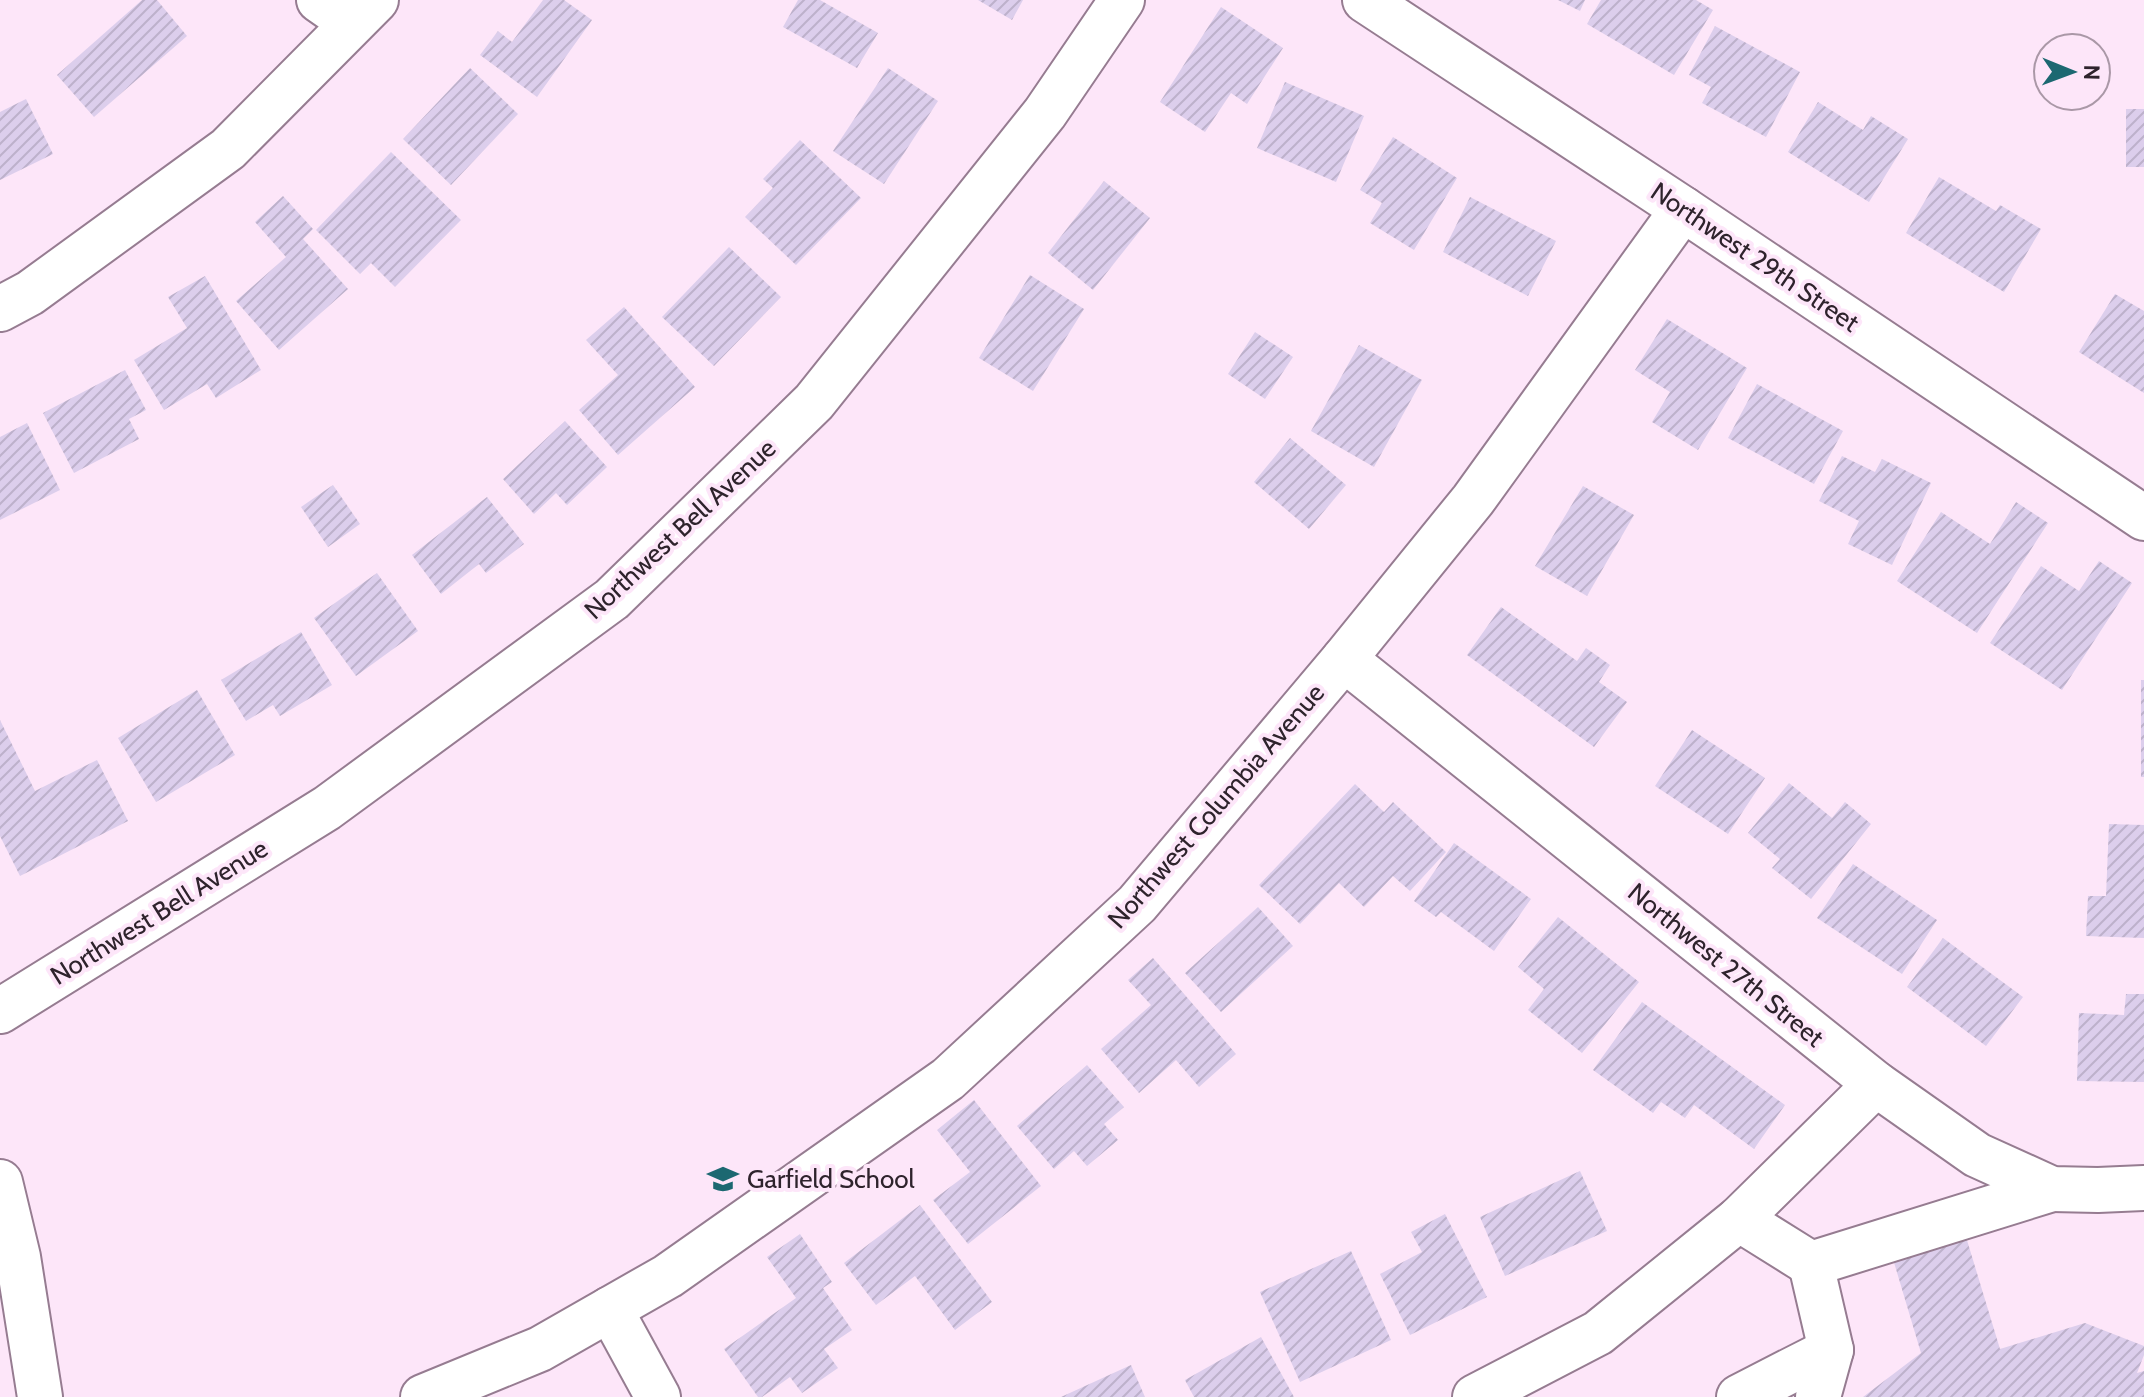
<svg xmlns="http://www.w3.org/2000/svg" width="2144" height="1397" font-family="Cabin,sans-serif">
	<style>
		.building { fill: url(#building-hatch) }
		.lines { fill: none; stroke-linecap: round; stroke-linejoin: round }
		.minor-casing { stroke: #967c91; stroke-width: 48 }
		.minor { stroke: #fff; stroke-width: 44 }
		.labels { text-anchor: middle; stroke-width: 8; stroke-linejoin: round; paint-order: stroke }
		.street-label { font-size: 26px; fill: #2e232c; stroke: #fde6f9 }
		.poi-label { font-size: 26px; fill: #2e232c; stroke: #fde6f9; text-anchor: start }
	</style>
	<defs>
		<pattern id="building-hatch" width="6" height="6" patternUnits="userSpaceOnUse" patternTransform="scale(2)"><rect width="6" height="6" fill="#dcceec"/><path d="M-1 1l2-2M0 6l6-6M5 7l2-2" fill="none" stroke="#bdb1cb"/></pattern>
	</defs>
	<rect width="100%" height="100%" fill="#fde6f9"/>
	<g class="building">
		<polygon points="142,0 157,0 187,36 94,117 57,75"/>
		<polygon points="543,0 564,0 592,20 537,97 480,55 498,31 512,42"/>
		<polygon points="798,0 820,0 878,33 857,68 783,27"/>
		<polygon points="978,0 1023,0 1012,20"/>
		<polygon points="1558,0 1585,0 1580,11"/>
		<polygon points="1601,0 1696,0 1713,10 1674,75 1587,24"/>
		<polygon points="1221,7 1283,48 1247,104 1231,93 1205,132 1160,102"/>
		<polygon points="1715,26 1800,72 1766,137 1702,103 1711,87 1689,75"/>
		<polygon points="470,68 518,114 451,185 403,139"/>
		<polygon points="888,68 938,101 884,184 833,151"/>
		<polygon points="1285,82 1364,116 1336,182 1257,148"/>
		<polygon points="26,99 53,154 0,180 0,112"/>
		<polygon points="1818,102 1863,130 1871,116 1908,139 1869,202 1788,152"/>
		<rect x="2126" y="109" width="18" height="58"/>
		<polygon points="1393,137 1457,178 1414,250 1370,223 1382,203 1360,190"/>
		<polygon points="800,140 861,198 796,265 745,217 773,188 763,179"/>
		<polygon points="391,152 461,220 395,287 371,263 360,274 316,230"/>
		<polygon points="1939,177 1996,211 2000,205 2041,229 2004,292 1906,233"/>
		<polygon points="1104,181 1150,218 1093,290 1048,253"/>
		<polygon points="283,196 313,229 303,239 348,289 279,350 236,301 286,257 255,222"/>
		<polygon points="1470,197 1556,241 1528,296 1443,252"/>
		<polygon points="729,247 781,297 714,366 662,317"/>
		<polygon points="1030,275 1084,309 1033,391 979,358"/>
		<polygon points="205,276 261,370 216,398 207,384 164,410 134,360 187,328 168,297"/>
		<polygon points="2115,294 2144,311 2144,393 2079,352"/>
		<polygon points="624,307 695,387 618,455 579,410 618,375 586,340"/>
		<polygon points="1667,319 1747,368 1698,450 1652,422 1670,392 1635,370"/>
		<polygon points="1255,332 1293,357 1265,399 1228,374"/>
		<polygon points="1359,345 1422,380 1374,467 1311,431"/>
		<polygon points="125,370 146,410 129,419 139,439 74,473 43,413"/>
		<polygon points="1757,384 1843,431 1814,484 1728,438"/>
		<polygon points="565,421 607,467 567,505 556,493 534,514 503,479"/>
		<polygon points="27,423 60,490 0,520 0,437"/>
		<polygon points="1290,438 1346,485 1309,529 1254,482"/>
		<polygon points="1842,456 1875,472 1882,459 1931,483 1892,565 1848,544 1859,521 1819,501"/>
		<polygon points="333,485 360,524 328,547 301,507"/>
		<polygon points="1583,486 1634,515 1587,596 1535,566"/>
		<polygon points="487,497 524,544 486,573 479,564 441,594 412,555"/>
		<polygon points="2016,502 2048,523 1977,633 1897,581 1941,512 1990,544"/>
		<polygon points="2099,561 2132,583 2062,690 1990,643 2041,566 2079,591"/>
		<polygon points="377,573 418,631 356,676 314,618"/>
		<polygon points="1501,607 1577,661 1586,648 1610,665 1599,682 1627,702 1594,747 1467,655"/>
		<polygon points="301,632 332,685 280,716 273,705 246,721 221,680"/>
		<rect x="2141" y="680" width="3" height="97"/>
		<polygon points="197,690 235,755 156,802 118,738"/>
		<polygon points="0,720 35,791 97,760 128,821 20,876 0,836"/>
		<polygon points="1692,730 1765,778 1728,834 1655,786"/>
		<polygon points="1789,783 1832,818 1845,802 1871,824 1811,899 1772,868 1780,859 1748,833"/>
		<polygon points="1355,784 1384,812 1393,802 1446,852 1410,891 1393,876 1364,907 1339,883 1300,924 1259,885"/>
		<polygon points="2109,824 2144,825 2144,938 2086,936 2088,896 2106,896"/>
		<polygon points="1454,843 1531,899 1494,951 1441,912 1436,917 1414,901"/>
		<polygon points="1853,864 1937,920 1902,974 1817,918"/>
		<polygon points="1258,907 1293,946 1221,1012 1185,973"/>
		<polygon points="1558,917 1639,982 1582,1053 1528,1010 1544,989 1518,967"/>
		<polygon points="1943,938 2023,997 1986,1046 1907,987"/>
		<polygon points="1153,958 1236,1054 1199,1087 1176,1060 1139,1093 1101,1049 1151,1005 1128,980"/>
		<polygon points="2126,994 2144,994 2144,1082 2077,1081 2079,1013 2124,1015"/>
		<polygon points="1642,1002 1785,1105 1754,1149 1694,1105 1685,1118 1661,1102 1653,1113 1593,1070"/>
		<polygon points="1087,1065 1124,1107 1104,1124 1118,1140 1087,1166 1074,1151 1054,1169 1017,1126"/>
		<polygon points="974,1100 1041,1186 968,1244 933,1200 970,1172 937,1130"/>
		<polygon points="1580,1171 1607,1231 1505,1276 1480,1217"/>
		<polygon points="920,1205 992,1302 955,1330 915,1276 876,1305 844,1263"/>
		<polygon points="1445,1214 1487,1297 1410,1335 1380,1274 1422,1252 1411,1232"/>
		<polygon points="1963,1227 2000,1349 2085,1323 2144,1346 2144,1355 2137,1373 2144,1371 2144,1397 1863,1397 1921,1353 1890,1249"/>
		<polygon points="800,1234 832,1282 823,1288 852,1330 824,1349 838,1368 802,1393 790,1377 762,1397 758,1397 724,1349 796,1298 767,1257"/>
		<polygon points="1351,1251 1391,1340 1300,1382 1260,1292"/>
		<polygon points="1261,1337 1294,1397 1194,1397 1185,1380"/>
		<polygon points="1131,1365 1145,1397 1061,1397"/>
	</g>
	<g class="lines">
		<defs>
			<g id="minor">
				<polyline points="319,0 352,23"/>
				<polyline points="1365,0 1683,209 2144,518"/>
				<polyline points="0,309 30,293 228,149 376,0"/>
				<polyline points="1344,659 1876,1084 1977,1155 2052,1189 2098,1190 2144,1188"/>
				<polyline points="0,1011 327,808 612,599 814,402 1045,113 1122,0"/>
				<polyline points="0,1182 18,1257 40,1397"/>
				<polyline points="1739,1219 1811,1264 2052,1189"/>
				<polyline points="1811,1264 1831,1350 1818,1397"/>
				<polyline points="610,1309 658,1397"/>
				<polyline points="423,1397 540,1349 668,1276 948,1079 1137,904 1344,659 1473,500 1683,209"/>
				<polyline points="1475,1397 1598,1333 1739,1219 1876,1084"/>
				<polyline points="1739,1397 1831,1350"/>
			</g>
		</defs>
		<use href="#minor" class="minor-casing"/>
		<use href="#minor" class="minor"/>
	</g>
	<defs>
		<symbol id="school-bare" viewBox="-9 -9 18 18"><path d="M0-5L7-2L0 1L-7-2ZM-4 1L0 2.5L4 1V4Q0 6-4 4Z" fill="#1c6871" stroke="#fde6f9" stroke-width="2.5" paint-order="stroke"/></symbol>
	</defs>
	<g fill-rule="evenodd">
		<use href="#school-bare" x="701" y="1157" width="44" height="44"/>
	</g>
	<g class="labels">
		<g class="street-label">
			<text transform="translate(1755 257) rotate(34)" y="9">Northwest 29th Street</text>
			<text transform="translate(680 529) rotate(-43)" y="9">Northwest Bell Avenue</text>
			<text transform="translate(1216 806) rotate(-49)" y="9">Northwest Columbia Avenue</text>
			<text transform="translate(159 912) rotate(-32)" y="9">Northwest Bell Avenue</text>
			<text transform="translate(1726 965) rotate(39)" y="9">Northwest 27th Street</text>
		</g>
		<g class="poi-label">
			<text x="747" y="1188">Garfield School</text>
		</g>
	</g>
	<g transform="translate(2072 72) rotate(91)"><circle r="38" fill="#fde6f9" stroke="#aa98a7" stroke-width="2"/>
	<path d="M0-6L14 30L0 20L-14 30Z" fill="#1c6871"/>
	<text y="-12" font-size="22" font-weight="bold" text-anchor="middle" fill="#2e232c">N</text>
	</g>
</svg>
